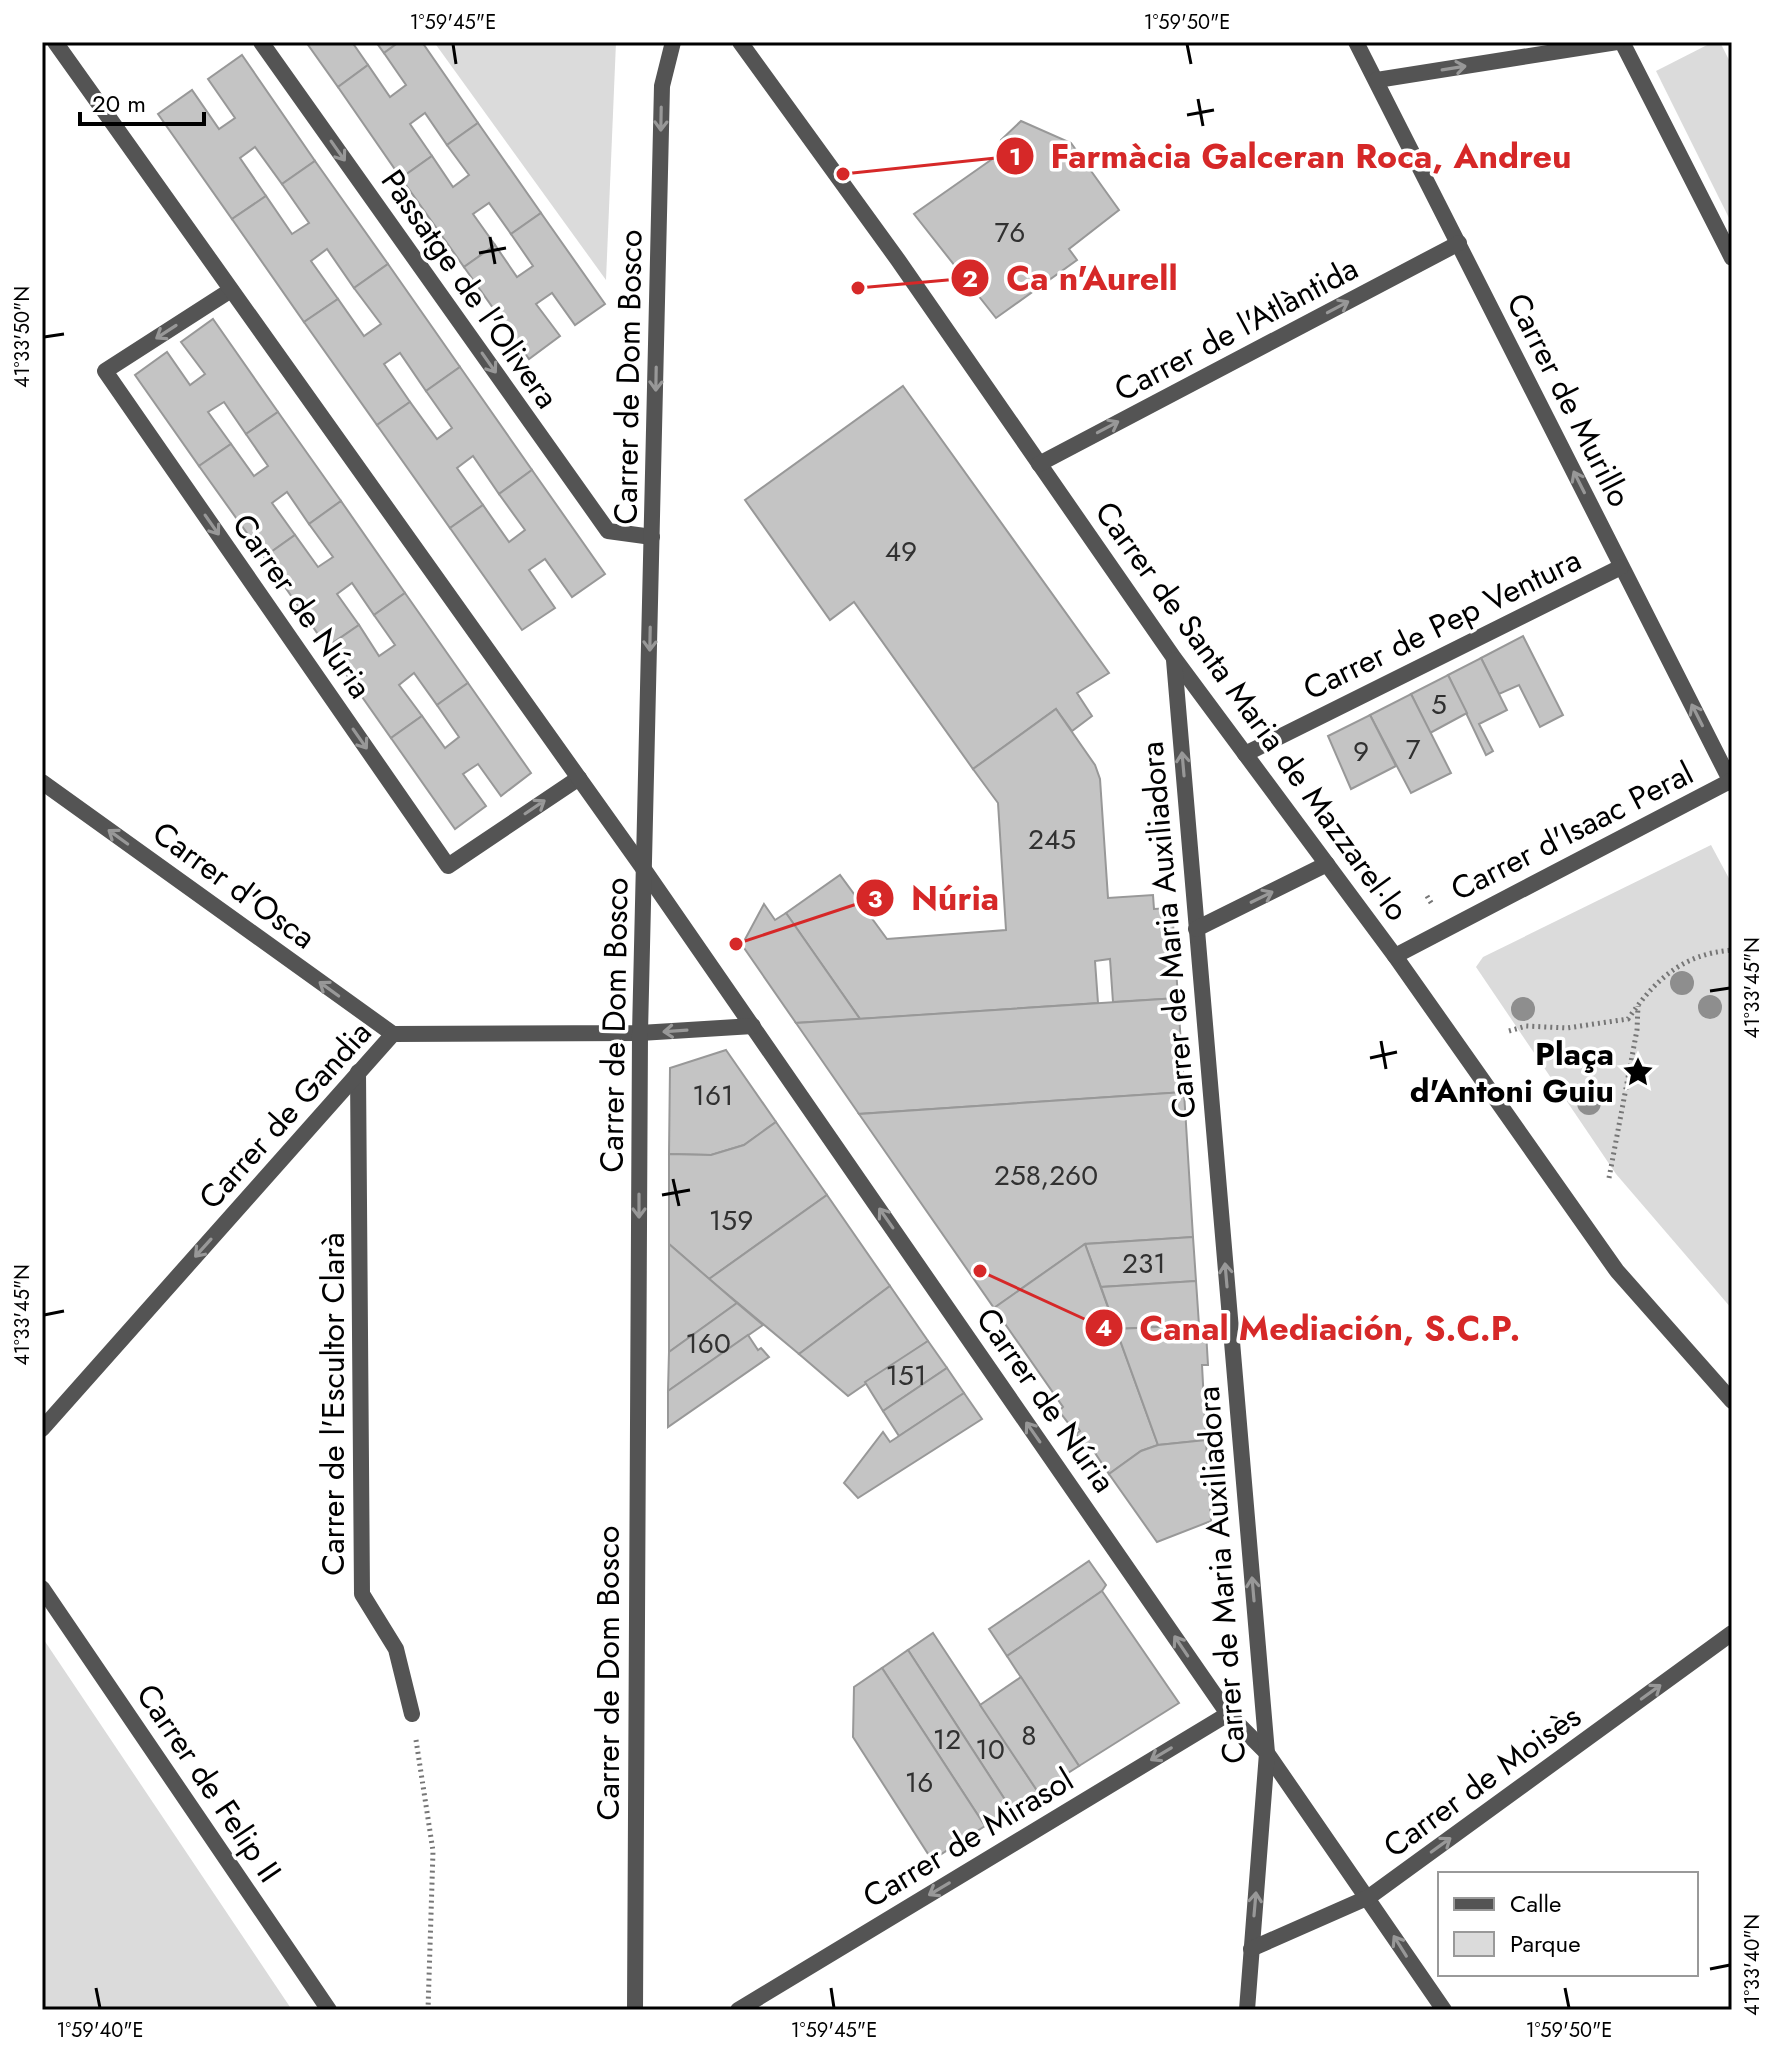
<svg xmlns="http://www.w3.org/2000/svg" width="1774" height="2052" font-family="Jost,sans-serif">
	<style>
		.green { fill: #dbdbdb }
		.building { fill: #c4c4c4; stroke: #989898; stroke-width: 2 }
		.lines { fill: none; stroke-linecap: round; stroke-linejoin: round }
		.path { stroke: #767676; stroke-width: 5; stroke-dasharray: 2 4; stroke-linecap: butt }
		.lane { stroke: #545454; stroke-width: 16 }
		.street { stroke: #545454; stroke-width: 16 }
		.tree { fill: #8e8e8e }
		.oneway { stroke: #989898 }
		.ticks { fill: none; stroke: #000; stroke-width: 3 }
		.labels { text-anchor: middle; stroke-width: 7; stroke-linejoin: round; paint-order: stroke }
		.number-label { font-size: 28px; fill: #313131 }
		.street-label { font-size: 32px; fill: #000; stroke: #fff }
		.poi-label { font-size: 32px; font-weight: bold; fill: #000; stroke: #fff; text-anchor: end }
		.leader { fill: none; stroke: #d62828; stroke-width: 3 }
		.callout-dot { fill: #d62828; stroke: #fff; stroke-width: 3 }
		.mark-label { font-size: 24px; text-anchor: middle; font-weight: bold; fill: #fff }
		.callout-label { font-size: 34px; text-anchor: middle; font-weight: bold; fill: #d62828; stroke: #fff; stroke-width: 7; stroke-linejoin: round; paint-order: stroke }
		.neatline { fill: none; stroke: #000; stroke-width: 3 }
		.ticks-label { font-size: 20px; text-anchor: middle; fill: #000 }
	</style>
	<rect width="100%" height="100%" fill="#fff"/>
	<g class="green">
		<polygon points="434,42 616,42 606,280"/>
		<polygon points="1713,42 1720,42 1732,66 1732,224 1656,71"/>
		<polygon points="1711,845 1732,884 1732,1309 1616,1174 1476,967 1483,957"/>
		<polygon points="42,1637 292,2010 42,2010"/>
	</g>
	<g class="building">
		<polygon points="306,42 352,42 368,65 338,87"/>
		<polygon points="376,42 399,42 384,53"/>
		<polygon points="399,42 422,42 478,123 447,145 425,113 410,124 432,156 401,178 338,87 368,65 390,97 406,85 384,53"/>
		<polygon points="242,55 315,161 282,184 255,147 240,158 266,196 232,219 158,114 192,90 219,129 235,118 208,79"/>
		<polygon points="1021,121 1071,143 1119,210 1069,249 1077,260 996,318 914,214 998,155 1001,140"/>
		<polygon points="478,123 541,213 511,234 489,203 473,214 495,245 464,267 401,178 432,156 453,187 469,175 447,145"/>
		<polygon points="315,161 388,264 354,288 327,249 311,261 338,299 304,322 232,219 266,196 292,234 309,223 282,184"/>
		<polygon points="541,213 605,304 575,325 552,293 536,304 560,336 529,359 464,267 495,245 517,277 533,266 511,234"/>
		<polygon points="388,264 460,367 426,391 400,353 384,364 410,402 377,425 304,322 338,299 364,336 381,324 354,288"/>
		<polygon points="213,319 278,412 246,434 224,402 208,412 231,444 199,466 135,375 167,352 190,385 205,374 181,342"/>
		<polygon points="460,367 532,470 499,494 473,456 457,468 483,505 450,528 377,425 410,402 437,439 452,428 426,391"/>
		<polygon points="903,386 1109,673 1077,693 1092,716 1072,731 1056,709 973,769 854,602 830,620 745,500"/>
		<polygon points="278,412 341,501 309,524 287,492 272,503 295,535 264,557 199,466 231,444 254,476 268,466 246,434"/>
		<polygon points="532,470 605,574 572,597 545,559 529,570 555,608 522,630 450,528 483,505 509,542 525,530 499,494"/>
		<polygon points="341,501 405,593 374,615 352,583 337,594 359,625 327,647 264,557 295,535 318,567 333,557 309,524"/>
		<polygon points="405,593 468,683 437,705 414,673 399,685 422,716 391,738 327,647 359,625 379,656 395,645 374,615"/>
		<polygon points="1523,636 1563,715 1540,727 1519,685 1499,694 1481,658"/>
		<polygon points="1481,658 1507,710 1479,724 1493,751 1486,755 1448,675"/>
		<polygon points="1448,675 1467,713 1430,733 1411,694"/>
		<polygon points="468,683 531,773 501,796 478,764 463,774 486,806 455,829 391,738 422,716 445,748 459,737 437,705"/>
		<polygon points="1411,694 1451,773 1411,793 1370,715"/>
		<polygon points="1056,709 1095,765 1100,779 1108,898 1153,895 1154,909 1172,908 1178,998 1113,1002 1110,959 1095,961 1098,1003 860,1019 786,913 840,875 887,939 1006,930 998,803 973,769"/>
		<polygon points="1370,715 1396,766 1351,789 1328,736"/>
		<polygon points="764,904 775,920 786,913 860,1019 796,1023 742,945"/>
		<polygon points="1178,998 1184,1092 859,1114 796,1023"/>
		<polygon points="726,1050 776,1122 744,1145 711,1155 669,1154 670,1068"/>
		<polygon points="1184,1092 1193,1237 1085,1244 994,1308 859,1114"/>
		<polygon points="776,1122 827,1195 709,1279 669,1244 669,1154 711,1155 744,1145"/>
		<polygon points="827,1195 890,1286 799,1354 709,1279"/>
		<polygon points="1193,1237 1196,1281 1101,1287 1085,1244"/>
		<polygon points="669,1244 737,1303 669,1352"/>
		<polygon points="1085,1244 1158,1445 1141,1451 1109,1474 1089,1444 1086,1446 1076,1434 1080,1431 1073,1421 1069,1424 1059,1411 1063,1407 994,1308"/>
		<polygon points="1196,1281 1199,1325 1116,1329 1101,1287"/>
		<polygon points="890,1286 928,1341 848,1396 799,1354"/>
		<polygon points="737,1303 763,1325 668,1391 669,1352"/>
		<polygon points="1199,1325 1199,1333 1206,1332 1208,1365 1202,1365 1206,1440 1158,1445 1116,1329"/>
		<polygon points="748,1335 758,1350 761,1348 769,1357 668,1427 668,1391"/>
		<polygon points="928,1341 947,1368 883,1411 865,1382"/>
		<polygon points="947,1368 964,1393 899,1436 883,1411"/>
		<polygon points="964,1393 982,1419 858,1498 844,1483 883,1432 890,1442"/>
		<polygon points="1206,1440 1211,1521 1157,1542 1109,1474 1141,1451 1158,1445"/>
		<polygon points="1089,1561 1106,1585 1102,1591 1007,1656 989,1629"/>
		<polygon points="1102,1591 1179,1703 1079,1766 1007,1656"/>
		<polygon points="933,1633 1038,1792 1011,1809 908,1650"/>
		<polygon points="908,1650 1011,1809 985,1826 882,1668"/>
		<polygon points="882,1668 985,1826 932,1860 853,1737 854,1687"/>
		<polygon points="1021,1677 1079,1766 1038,1792 980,1705"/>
	</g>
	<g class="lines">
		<g class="path">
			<polyline points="1427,896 1433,906"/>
			<path d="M1509,1031L1526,1026L1567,1028L1628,1019C1655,980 1682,954 1732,950"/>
			<polyline points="1609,1178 1637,1030 1638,1006"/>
			<polyline points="416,1740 433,1851 428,2010"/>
		</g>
		<polyline class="lane" points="231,290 105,371 448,866 579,778"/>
		<g class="street">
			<polyline points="55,42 645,871 1228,1714 1267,1753 1444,2010"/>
			<polyline points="261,42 608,531 652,537"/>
			<polyline points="740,42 898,260 1174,658 1395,956 1617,1271 1732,1401"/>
			<polyline points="1356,42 1732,784"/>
			<polyline points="1622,42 1732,258"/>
			<polyline points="1377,80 1617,42"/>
			<polyline points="1039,464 1459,243"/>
			<polyline points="1174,660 1267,1753 1247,2010"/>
			<polyline points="1245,754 1621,567"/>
			<polyline points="42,782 393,1034"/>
			<polyline points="1196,929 1327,864"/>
			<polyline points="1395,956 1732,780"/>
			<polyline points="358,1072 362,1594 396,1649 412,1714"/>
			<polyline points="42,1429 393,1034 640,1033 753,1026"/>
			<polyline points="42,1588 329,2010"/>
			<polyline points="1251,1949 1369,1897 1732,1633"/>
			<polyline points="635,2010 640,1033 662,86 673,42"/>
			<polyline points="738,2010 1228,1714"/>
		</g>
	</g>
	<g class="tree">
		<circle cx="1682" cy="983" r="12"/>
		<circle cx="1710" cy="1007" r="12"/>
		<circle cx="1523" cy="1009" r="12"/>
		<circle cx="1589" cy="1103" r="12"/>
	</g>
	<defs><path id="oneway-shaft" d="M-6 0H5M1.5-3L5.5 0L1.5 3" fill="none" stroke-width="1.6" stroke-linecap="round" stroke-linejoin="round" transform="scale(2)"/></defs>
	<g class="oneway">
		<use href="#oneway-shaft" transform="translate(1454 68) rotate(-9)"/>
		<use href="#oneway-shaft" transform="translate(661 119) rotate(91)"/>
		<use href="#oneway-shaft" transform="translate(338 151) rotate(55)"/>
		<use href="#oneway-shaft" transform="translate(1338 307) rotate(-28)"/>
		<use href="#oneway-shaft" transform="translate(166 332) rotate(147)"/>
		<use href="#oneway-shaft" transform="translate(489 363) rotate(55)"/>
		<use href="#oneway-shaft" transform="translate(656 379) rotate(91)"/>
		<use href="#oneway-shaft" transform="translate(1108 427) rotate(-28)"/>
		<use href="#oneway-shaft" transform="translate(1579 482) rotate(-117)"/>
		<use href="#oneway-shaft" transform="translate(212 525) rotate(55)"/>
		<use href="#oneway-shaft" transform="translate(650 639) rotate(91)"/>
		<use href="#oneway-shaft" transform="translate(1697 715) rotate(-117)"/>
		<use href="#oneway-shaft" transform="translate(360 739) rotate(55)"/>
		<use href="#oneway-shaft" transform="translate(1183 764) rotate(-95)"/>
		<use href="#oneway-shaft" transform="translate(535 807) rotate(-34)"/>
		<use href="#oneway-shaft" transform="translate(118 837) rotate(-144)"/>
		<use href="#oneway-shaft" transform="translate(1262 897) rotate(-26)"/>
		<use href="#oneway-shaft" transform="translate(329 989) rotate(-144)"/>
		<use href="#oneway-shaft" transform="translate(675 1031) rotate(176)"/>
		<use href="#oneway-shaft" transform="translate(639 1206) rotate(90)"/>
		<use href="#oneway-shaft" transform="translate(886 1218) rotate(-125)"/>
		<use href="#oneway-shaft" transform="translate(203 1248) rotate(132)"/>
		<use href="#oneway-shaft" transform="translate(1226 1275) rotate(-95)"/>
		<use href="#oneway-shaft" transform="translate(1033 1432) rotate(-125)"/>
		<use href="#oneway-shaft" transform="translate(1253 1589) rotate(-95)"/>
		<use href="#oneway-shaft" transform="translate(1181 1646) rotate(-124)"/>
		<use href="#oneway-shaft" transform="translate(1651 1692) rotate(-36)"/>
		<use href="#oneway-shaft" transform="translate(1161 1754) rotate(149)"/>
		<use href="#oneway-shaft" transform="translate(1441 1845) rotate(-36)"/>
		<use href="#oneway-shaft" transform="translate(939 1889) rotate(149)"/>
		<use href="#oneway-shaft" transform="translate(1255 1904) rotate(-85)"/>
		<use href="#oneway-shaft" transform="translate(1400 1946) rotate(-122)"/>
	</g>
	<path class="ticks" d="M453,44L456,64M1187,44L1191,64M1198,99L1203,126M1187,115L1214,110M490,237L495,264M479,253L506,248M44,337L64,334M1710,991L1730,988M1381,1041L1386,1069M1370,1058L1397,1052M673,1179L679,1206M662,1195L690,1190M44,1315L64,1311M1710,1969L1730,1965M96,1988L100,2008M831,1988L834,2008M1565,1988L1569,2008"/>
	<defs>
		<symbol id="sight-bare" viewBox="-9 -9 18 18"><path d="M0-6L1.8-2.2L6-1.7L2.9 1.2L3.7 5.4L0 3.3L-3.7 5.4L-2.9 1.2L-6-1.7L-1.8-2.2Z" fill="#000" stroke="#fff" stroke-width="2.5" paint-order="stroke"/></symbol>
	</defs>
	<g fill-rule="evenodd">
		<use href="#sight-bare" x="1616" y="1050" width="44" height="44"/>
	</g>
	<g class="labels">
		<g class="number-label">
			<text x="1010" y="242">76</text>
			<text x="901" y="561">49</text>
			<text x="1439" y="714">5</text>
			<text x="1413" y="759">7</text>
			<text x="1361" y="761">9</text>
			<text x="1052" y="849">245</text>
			<text x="713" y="1105">161</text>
			<text x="1046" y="1185">258,260</text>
			<text x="731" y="1230">159</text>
			<text x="1144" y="1273">231</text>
			<text x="708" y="1353">160</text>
			<text x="906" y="1385">151</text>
			<text x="1029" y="1745">8</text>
			<text x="947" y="1749">12</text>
			<text x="990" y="1759">10</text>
			<text x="919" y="1792">16</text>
		</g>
		<g class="street-label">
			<text transform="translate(470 289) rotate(55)" y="11">Passatge de l'Olivera</text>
			<text transform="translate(1236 329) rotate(-28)" y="11">Carrer de l'Atlàntida</text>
			<text transform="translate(628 377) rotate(-89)" y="11">Carrer de Dom Bosco</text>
			<text transform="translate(1569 400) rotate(63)" y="11">Carrer de Murillo</text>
			<text transform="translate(302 606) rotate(55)" y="11">Carrer de Núria</text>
			<text transform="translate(1442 624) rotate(-26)" y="11">Carrer de Pep Ventura</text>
			<text transform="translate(1252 711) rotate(54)" y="11">Carrer de Santa Maria de Mazzarel·lo</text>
			<text transform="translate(1572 831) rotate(-27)" y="11">Carrer d'Isaac Peral</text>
			<text transform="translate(234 885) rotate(36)" y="11">Carrer d'Osca</text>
			<text transform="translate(1168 930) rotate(-95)" y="11">Carrer de Maria Auxiliadora</text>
			<text transform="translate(614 1025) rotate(-89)" y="11">Carrer de Dom Bosco</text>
			<text transform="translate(285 1115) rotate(-48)" y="11">Carrer de Gandia</text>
			<text transform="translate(1046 1400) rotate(55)" y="11">Carrer de Núria</text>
			<text transform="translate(333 1404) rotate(-90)" y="11">Carrer de l'Escultor Clarà</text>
			<text transform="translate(1221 1575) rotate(-94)" y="11">Carrer de Maria Auxiliadora</text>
			<text transform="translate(608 1673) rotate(-90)" y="11">Carrer de Dom Bosco</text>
			<text transform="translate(1482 1781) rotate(-36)" y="11">Carrer de Moisès</text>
			<text transform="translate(209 1783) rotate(56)" y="11">Carrer de Felip II</text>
			<text transform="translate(968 1838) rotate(-31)" y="11">Carrer de Mirasol</text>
		</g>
		<g class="poi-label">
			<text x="1614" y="1065">Plaça<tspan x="1614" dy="37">d'Antoni Guiu</tspan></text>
		</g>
	</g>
	<path class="leader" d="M843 174L1015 156M858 288L970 278M736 944L875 898M980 1271L1104 1328"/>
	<g class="callout-dot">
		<circle cx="843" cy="174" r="8"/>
		<circle cx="858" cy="288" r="8"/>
		<circle cx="736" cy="944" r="8"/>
		<circle cx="980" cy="1271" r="8"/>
		<circle cx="1015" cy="156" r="20"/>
		<circle cx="970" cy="278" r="20"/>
		<circle cx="875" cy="898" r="20"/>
		<circle cx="1104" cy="1328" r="20"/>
	</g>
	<g class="mark-label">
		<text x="1015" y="165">1</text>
		<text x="970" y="287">2</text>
		<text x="875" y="907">3</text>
		<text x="1104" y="1336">4</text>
	</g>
	<g class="callout-label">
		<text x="1311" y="168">Farmàcia Galceran Roca, Andreu</text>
		<text x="1092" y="290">Ca n'Aurell</text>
		<text x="955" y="910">Núria</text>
		<text x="1330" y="1340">Canal Mediación, S.C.P.</text>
	</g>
	<rect width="1774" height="2052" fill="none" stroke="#ffffff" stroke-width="88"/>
	<rect x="1438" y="1872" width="260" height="104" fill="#ffffff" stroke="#999999" stroke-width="2"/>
	<rect x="1454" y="1898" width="40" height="12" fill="#545454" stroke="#999999" stroke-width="2"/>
	<text x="1510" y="1912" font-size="24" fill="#000000">Calle</text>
	<rect x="1454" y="1932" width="40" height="24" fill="#dbdbdb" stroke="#999999" stroke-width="2"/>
	<text x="1510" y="1952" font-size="24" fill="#000000">Parque</text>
	<path d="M80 112v12h124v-12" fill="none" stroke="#000000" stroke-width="4"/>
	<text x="92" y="112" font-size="24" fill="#000000" stroke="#ffffff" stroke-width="6" paint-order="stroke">20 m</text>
	<rect x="44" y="44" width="1686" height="1964" class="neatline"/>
	<g class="ticks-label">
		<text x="453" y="29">1°59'45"E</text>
		<text x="1187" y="29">1°59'50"E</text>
		<text transform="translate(22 337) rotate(-90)" y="7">41°33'50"N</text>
		<text transform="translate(1752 988) rotate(-90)" y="7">41°33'45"N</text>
		<text transform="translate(22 1315) rotate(-90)" y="7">41°33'45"N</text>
		<text transform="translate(1752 1965) rotate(-90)" y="7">41°33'40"N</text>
		<text x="100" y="2037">1°59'40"E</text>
		<text x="834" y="2037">1°59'45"E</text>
		<text x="1569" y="2037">1°59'50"E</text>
	</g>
</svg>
